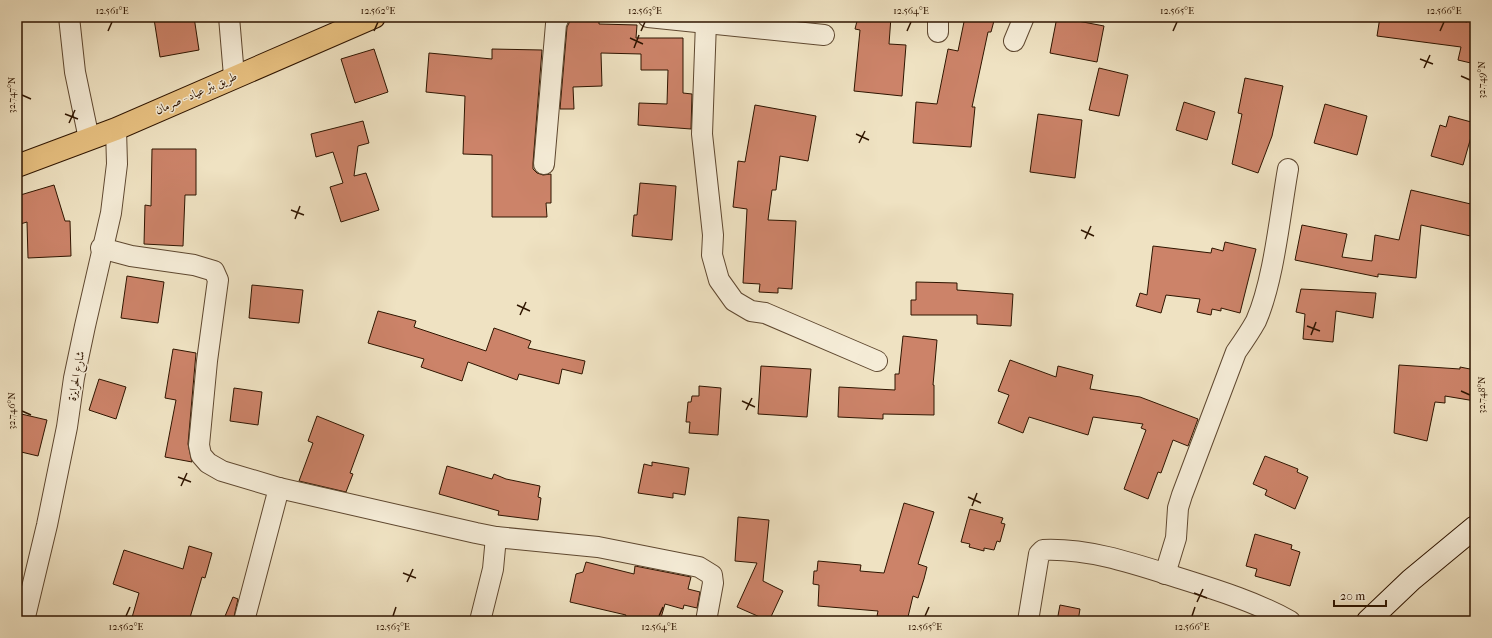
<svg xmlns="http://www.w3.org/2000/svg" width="1492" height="638" font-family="'IM FELL French Canon',Amiri,serif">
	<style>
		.building { fill: #cc8369; stroke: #2f1500 }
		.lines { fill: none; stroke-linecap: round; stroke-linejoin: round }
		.street-casing { stroke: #5f4830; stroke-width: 22 }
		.secondary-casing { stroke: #2f1500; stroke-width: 24 }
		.highway-casing { stroke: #2f1500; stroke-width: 24 }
		.street { stroke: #f5ecd7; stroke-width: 20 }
		.secondary { stroke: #f5ecd7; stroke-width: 22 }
		.highway { stroke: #e8c181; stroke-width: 22 }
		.ticks { fill: none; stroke: #2f1500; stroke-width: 1.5 }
		.labels { text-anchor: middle; stroke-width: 3; stroke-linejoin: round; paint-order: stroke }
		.street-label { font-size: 12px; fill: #2f1500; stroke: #f5ecd7 }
		.neatline { fill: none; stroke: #2f1500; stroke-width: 1.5 }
		.ticks-label { font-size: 10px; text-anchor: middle; fill: #2f1500 }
	</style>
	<rect width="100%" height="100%" fill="#efe2c2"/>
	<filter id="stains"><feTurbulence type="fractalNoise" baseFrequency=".005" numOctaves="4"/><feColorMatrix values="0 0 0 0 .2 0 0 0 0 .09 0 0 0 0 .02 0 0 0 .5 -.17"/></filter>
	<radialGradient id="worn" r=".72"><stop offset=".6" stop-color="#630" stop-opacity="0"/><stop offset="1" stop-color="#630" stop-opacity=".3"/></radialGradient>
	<g class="building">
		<polygon points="165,17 194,17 199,50 160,57 154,19"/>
		<polygon points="858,17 891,17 889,44 906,45 902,96 854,91 860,30 855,29"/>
		<polygon points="965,17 995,17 991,32 988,32 972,107 975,107 971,147 913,143 916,102 937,104 948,49 958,51"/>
		<polygon points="1057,17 1104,26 1097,62 1050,53"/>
		<polygon points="1380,17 1446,17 1467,22 1468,17 1475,17 1475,64 1458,60 1461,47 1377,36"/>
		<polygon points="599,19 599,24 637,25 636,38 683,38 683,93 692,94 691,129 638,125 639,103 667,104 668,70 641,70 641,54 601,53 602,86 573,87 574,109 560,109 567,27 570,21"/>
		<polygon points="374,49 388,92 355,103 341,59"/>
		<polygon points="492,49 542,50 533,163 533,169 537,173 543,175 551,174 551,203 546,203 547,217 492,217 492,155 463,154 465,96 426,92 429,53 492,59"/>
		<polygon points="1099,68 1128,75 1119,116 1089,110"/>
		<polygon points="1245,78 1283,86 1272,136 1258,173 1232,164 1242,114 1238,113"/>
		<polygon points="1184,102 1215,112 1207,140 1176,130"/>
		<polygon points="1325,104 1367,116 1357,155 1314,143"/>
		<polygon points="755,105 816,116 808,161 780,156 776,190 772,190 768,220 796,221 792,289 778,288 778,293 759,292 760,284 743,283 747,209 733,207 738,161 745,162"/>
		<polygon points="1038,114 1082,120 1075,178 1030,172"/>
		<polygon points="1449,116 1475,123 1463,165 1431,156 1440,125 1446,127"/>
		<polygon points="363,121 369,143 358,146 354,176 366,173 379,210 341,222 330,187 343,183 333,152 316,157 311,134"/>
		<polygon points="152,149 196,149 196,195 185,195 183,246 144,244 145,205 151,206"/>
		<polygon points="640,183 676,186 672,240 632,236 634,215 637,215"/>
		<polygon points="54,185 65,221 70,221 71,256 28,258 27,222 17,225 17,196"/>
		<polygon points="1411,190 1475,205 1475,237 1421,225 1416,278 1378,274 1378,277 1295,260 1302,225 1347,234 1342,257 1372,261 1375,235 1399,240"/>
		<polygon points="1225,242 1256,249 1240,313 1221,308 1221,311 1212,309 1211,315 1197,312 1200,299 1166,295 1161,313 1136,306 1140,293 1147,295 1153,246 1211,253 1212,248 1223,251"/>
		<polygon points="127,276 164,282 158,323 121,318"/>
		<polygon points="916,282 957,283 957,290 1013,294 1011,326 977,324 977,315 911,315 911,300 916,300"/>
		<polygon points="252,285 303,290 299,323 249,318"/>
		<polygon points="1301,289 1376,293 1373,318 1336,311 1333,342 1303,339 1305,314 1296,312"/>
		<polygon points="378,311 416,321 414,327 486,351 494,328 531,341 528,348 585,361 582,374 562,369 559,384 519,374 517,380 468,362 462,381 421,367 424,359 368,343"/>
		<polygon points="903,336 937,340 933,385 934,385 934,415 883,414 883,419 838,417 839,387 895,390 895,374 899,374"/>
		<polygon points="173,349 196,353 188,444 192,462 165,457 176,400 165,398"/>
		<polygon points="1010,360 1056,377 1058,366 1093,375 1090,389 1140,397 1198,419 1188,446 1173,440 1161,473 1158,472 1148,499 1124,489 1146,430 1141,428 1143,424 1093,417 1088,435 1029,417 1023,433 998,423 1009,395 998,391"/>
		<polygon points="1399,365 1460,369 1460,367 1475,370 1475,401 1445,396 1445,403 1435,402 1427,441 1394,433"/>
		<polygon points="761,366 811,369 807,417 758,414"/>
		<polygon points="99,379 126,387 116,419 89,410"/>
		<polygon points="699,386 721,388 718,435 689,433 690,422 686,422 688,402 691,402 692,396 699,396"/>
		<polygon points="234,388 262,392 258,425 230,421"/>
		<polygon points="17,413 47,420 38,456 17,451"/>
		<polygon points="317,416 364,435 350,473 353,474 346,492 299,481 313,443 308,441"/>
		<polygon points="1265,456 1298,469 1297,472 1308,477 1295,509 1265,495 1267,490 1253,484"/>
		<polygon points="652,462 689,468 685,495 673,493 673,498 638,493 644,464 652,466"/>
		<polygon points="447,466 492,479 494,474 506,479 540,486 538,497 541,498 538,520 498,515 499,511 439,494"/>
		<polygon points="904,503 934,512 918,564 927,567 924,579 918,598 913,596 907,621 877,616 878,611 818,606 819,585 813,584 814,571 817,571 818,561 861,565 860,571 884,573"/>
		<polygon points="970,509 1003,518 1001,523 1005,524 1000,542 997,541 994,550 984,548 984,551 969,547 970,544 961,542"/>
		<polygon points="738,517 769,520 763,581 783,591 769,621 737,607 757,563 735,561"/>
		<polygon points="1255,534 1292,545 1291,549 1300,552 1290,586 1255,576 1257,569 1246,566"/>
		<polygon points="189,546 212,553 205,578 202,577 189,621 131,621 139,593 113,584 124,550 183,569"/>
		<polygon points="586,562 634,574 635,566 691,577 688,589 700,592 697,608 684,605 683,609 665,604 660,621 624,621 626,615 570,602 576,574 583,572"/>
		<polygon points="233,597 238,599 233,621 223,621"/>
		<polygon points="1060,605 1080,609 1078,621 1057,621"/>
	</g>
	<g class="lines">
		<defs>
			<g id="street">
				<polyline points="69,17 75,72 89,139"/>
				<polyline points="229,17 234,76"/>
				<polyline points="648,17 824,35"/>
				<polyline points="938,17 938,32"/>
				<polyline points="706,22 702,134 713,235 712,255 719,280 734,301 751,311 765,313 877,361"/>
				<polyline points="1014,41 1024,17"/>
				<polyline points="544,164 556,24 559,17"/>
				<polyline points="101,248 131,256 194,265 214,271 218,280 207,361 199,445 201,455 208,463 222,471 279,488 476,533 496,537 598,547 699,567 712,575 713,583 706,621"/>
				<path d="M1165,574L1176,538L1178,508L1182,495L1236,352C1243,342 1250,332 1256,321C1274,280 1280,214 1288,169"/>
				<polyline points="24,621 47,525 67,427 74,378 85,326 111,213 117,164 116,129"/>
				<polyline points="244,621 279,488"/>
				<polyline points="480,621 493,569 496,537"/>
				<path d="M1028,621L1039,554L1043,550C1089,548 1135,564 1179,578C1217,590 1256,602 1290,621"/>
			</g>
			<polyline id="secondary" points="1368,621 1411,580 1475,527"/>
			<polyline id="highway" points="17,166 116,129 374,17"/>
		</defs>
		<use href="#street" class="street-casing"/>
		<use href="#secondary" class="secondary-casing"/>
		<use href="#highway" class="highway-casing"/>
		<use href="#street" class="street"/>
		<use href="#secondary" class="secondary"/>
		<use href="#highway" class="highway"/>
	</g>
	<path class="ticks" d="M108,31L112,22M374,31L378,22M641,31L645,22M907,31L911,22M1173,31L1177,22M1440,31L1444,22M630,38L643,44M634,48L639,35M1420,59L1433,64M1424,68L1430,55M1461,76L1470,80M22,95L31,99M65,114L78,119M69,123L75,110M856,134L869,140M859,143L865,131M291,210L304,215M295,219L300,206M1081,230L1094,236M1085,239L1091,226M517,305L530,311M520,315L526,302M1307,326L1320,331M1311,335L1316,322M1461,391L1470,395M742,401L755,407M746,410L752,398M22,411L31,415M178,477L191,482M181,486L187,473M968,497L981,503M972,506L977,493M403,573L416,578M407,582L413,569M1194,593L1207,598M1197,602L1203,589M126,616L130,607M393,616L396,607M659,616L663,607M925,616L929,607M1192,616L1195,607"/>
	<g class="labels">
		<g class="street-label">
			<text transform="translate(196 93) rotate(-24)" y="4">طريق بئر عياد - صرمان</text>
			<text transform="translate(76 376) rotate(-80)" y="4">شارع الحرايزة</text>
		</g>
	</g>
	<rect width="1492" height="638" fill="none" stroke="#efe2c2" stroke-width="44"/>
	<path d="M1334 600v6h52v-6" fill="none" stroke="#2f1500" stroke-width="2"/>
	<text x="1340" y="600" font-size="12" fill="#2f1500" stroke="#f5ecd7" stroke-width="3" paint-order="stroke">20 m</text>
	<rect x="22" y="22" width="1448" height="594" class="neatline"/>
	<g class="ticks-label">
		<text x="112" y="14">12.561°E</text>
		<text x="378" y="14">12.562°E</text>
		<text x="645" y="14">12.563°E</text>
		<text x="911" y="14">12.564°E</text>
		<text x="1177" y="14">12.565°E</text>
		<text x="1444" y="14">12.566°E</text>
		<text transform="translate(1481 80) rotate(-90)" y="4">32.749°N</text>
		<text transform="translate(11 95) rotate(-90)" y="4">32.747°N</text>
		<text transform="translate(1481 395) rotate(-90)" y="4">32.748°N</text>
		<text transform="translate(11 411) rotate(-90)" y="4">32.746°N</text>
		<text x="126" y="630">12.562°E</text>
		<text x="393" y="630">12.563°E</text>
		<text x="659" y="630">12.564°E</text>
		<text x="925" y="630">12.565°E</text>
		<text x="1192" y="630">12.566°E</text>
	</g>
	<rect width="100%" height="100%" filter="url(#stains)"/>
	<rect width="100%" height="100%" fill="url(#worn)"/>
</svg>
